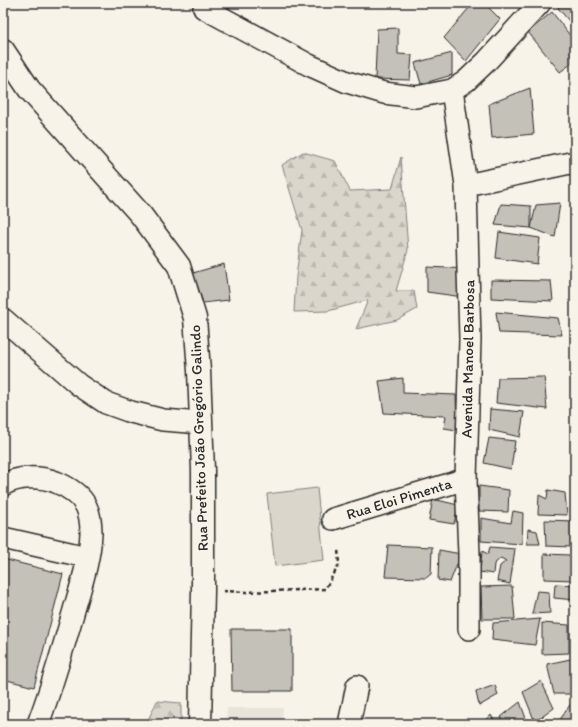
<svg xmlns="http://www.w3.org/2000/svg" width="578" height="727" font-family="Itim,sans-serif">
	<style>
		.built { fill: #e8e4da }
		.forest { fill: url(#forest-firs); stroke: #82807c }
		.pitch { fill: #dad6cc; stroke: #82807c }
		.building { fill: #c4c1b9; stroke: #2b2b2b }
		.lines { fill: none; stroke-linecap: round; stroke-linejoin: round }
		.street-casing { stroke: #2b2b2b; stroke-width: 24 }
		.secondary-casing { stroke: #2b2b2b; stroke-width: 25 }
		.path { stroke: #2b2b2b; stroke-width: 2.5; stroke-dasharray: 4 3; stroke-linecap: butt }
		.street { stroke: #f7f3e8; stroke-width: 21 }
		.secondary { stroke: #f7f3e8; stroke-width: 22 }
		.labels { text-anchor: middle; stroke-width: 3.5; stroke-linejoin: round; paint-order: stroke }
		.street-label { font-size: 15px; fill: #2b2b2b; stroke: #f7f3e8 }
	</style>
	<defs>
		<pattern id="forest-firs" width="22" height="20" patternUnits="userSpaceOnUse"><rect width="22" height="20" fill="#dad6cc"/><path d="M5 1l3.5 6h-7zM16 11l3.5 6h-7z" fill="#bbb8af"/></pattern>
	</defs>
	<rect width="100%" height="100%" fill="#f7f3e8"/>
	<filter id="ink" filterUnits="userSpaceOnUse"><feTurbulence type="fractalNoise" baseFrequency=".025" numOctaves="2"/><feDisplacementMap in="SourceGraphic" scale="8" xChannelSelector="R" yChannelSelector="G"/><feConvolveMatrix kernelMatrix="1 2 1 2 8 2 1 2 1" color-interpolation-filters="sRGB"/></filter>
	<g filter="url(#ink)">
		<polygon class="built" points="227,708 283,708 281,724 226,724"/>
		<g class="forest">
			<polygon points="303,152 335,161 350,191 392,189 401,157 408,250 396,291 414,291 417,309 397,320 356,329 368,300 328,311 294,312 296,277 302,230 282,165"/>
			<polygon points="157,701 181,703 181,724 142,724 148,720"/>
		</g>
		<polygon class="pitch" points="317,488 324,560 275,566 267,494"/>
		<g class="building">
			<polygon points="473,3 484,3 500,19 466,61 444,38"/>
			<polygon points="517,3 531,3 526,10"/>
			<polygon points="563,3 575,3 575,28 558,8"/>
			<polygon points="552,12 575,42 575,61 560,72 528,32"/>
			<polygon points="398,28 398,54 412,55 410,80 375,79 377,29"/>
			<polygon points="452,53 452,75 421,84 415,63"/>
			<polygon points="530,88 534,134 492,138 489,104"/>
			<polygon points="560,203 555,237 531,228 536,205"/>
			<polygon points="501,204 531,206 531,228 495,225"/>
			<polygon points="499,232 540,238 537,264 496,258"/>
			<polygon points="224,264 229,300 203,303 193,273"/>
			<polygon points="427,267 468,269 463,297 427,292"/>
			<polygon points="491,280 551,281 553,301 491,298"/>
			<polygon points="496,312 558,318 562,335 499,333"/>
			<polygon points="544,377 547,409 496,403 498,378"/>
			<polygon points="403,378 403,393 456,395 457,430 444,428 446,416 384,413 379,381"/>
			<polygon points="490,409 524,412 520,437 489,430"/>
			<polygon points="489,438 515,441 511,469 484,463"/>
			<polygon points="479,486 509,490 508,512 479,511"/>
			<polygon points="548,490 565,493 567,515 538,514 539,495 547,499"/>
			<polygon points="433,499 458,505 454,524 429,520"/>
			<polygon points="513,511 523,513 522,544 481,541 481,518 511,523"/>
			<polygon points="545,520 574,521 573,547 546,546"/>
			<polygon points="528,529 537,531 540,544 527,544"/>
			<polygon points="388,545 432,547 431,574 426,578 385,577"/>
			<polygon points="490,547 515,549 510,584 497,581 500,566 506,561 501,558 494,564 493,574 480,572 482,551 488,554"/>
			<polygon points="439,550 461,554 450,582 438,580"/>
			<polygon points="544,554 570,555 574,580 544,579"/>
			<polygon points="3,559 63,574 34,687 3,679"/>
			<polygon points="555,584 575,585 575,600 554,598"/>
			<polygon points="512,586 515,619 482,619 481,587"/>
			<polygon points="537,591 549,592 550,613 532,614"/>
			<polygon points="540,619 535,645 492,640 493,623"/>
			<polygon points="542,623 569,625 569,653 542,654"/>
			<polygon points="231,629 292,629 292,691 232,691"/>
			<polygon points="575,658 575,694 554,694 547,664"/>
			<polygon points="541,681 554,708 535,722 523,692"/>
			<polygon points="495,685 498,695 479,706 476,692"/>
			<polygon points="520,702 528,724 505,724 501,717"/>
			<polygon points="572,702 575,707 575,724 557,724"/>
			<polygon points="491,715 496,724 483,724"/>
		</g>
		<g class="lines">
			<defs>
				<g id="street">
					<polyline points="204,8 309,65 347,82 384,93 416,97 452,90 466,81 486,62 540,3"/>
					<polyline points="452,90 466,185 468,269 470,339 466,479 469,554 469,629"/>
					<polyline points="466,185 575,162"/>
					<polyline points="3,319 79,385 106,403 131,412 163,420 201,423"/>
					<path d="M3,485C18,476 40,476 56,482C68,487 80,494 86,506C90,514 91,524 91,533C90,559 81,586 74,610C63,649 52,686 38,724"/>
					<polyline points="333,519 466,479"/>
					<polyline points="3,538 87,557"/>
					<polyline points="349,724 357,686"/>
				</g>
				<polyline id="secondary" points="3,50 29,89 141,215 179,266 195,318 199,371 203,470 203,591 200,724"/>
			</defs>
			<use href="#street" class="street-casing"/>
			<use href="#secondary" class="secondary-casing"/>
			<polyline class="path" points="223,591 246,592 325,589 339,565 338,548"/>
			<use href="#street" class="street"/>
			<use href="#secondary" class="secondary"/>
		</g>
	</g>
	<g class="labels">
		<g class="street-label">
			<text transform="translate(468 359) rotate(-89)" y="5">Avenida Manoel Barbosa</text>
			<text transform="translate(199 438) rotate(-92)" y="5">Rua Prefeito João Gregório Galindo</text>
			<text transform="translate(399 499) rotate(-17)" y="5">Rua Eloi Pimenta</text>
		</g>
	</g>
	<rect width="578" height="727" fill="none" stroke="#f7f3e8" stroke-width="16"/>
	<rect x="8" y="8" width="562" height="711" fill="none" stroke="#2b2b2b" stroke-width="1.5" filter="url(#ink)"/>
</svg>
